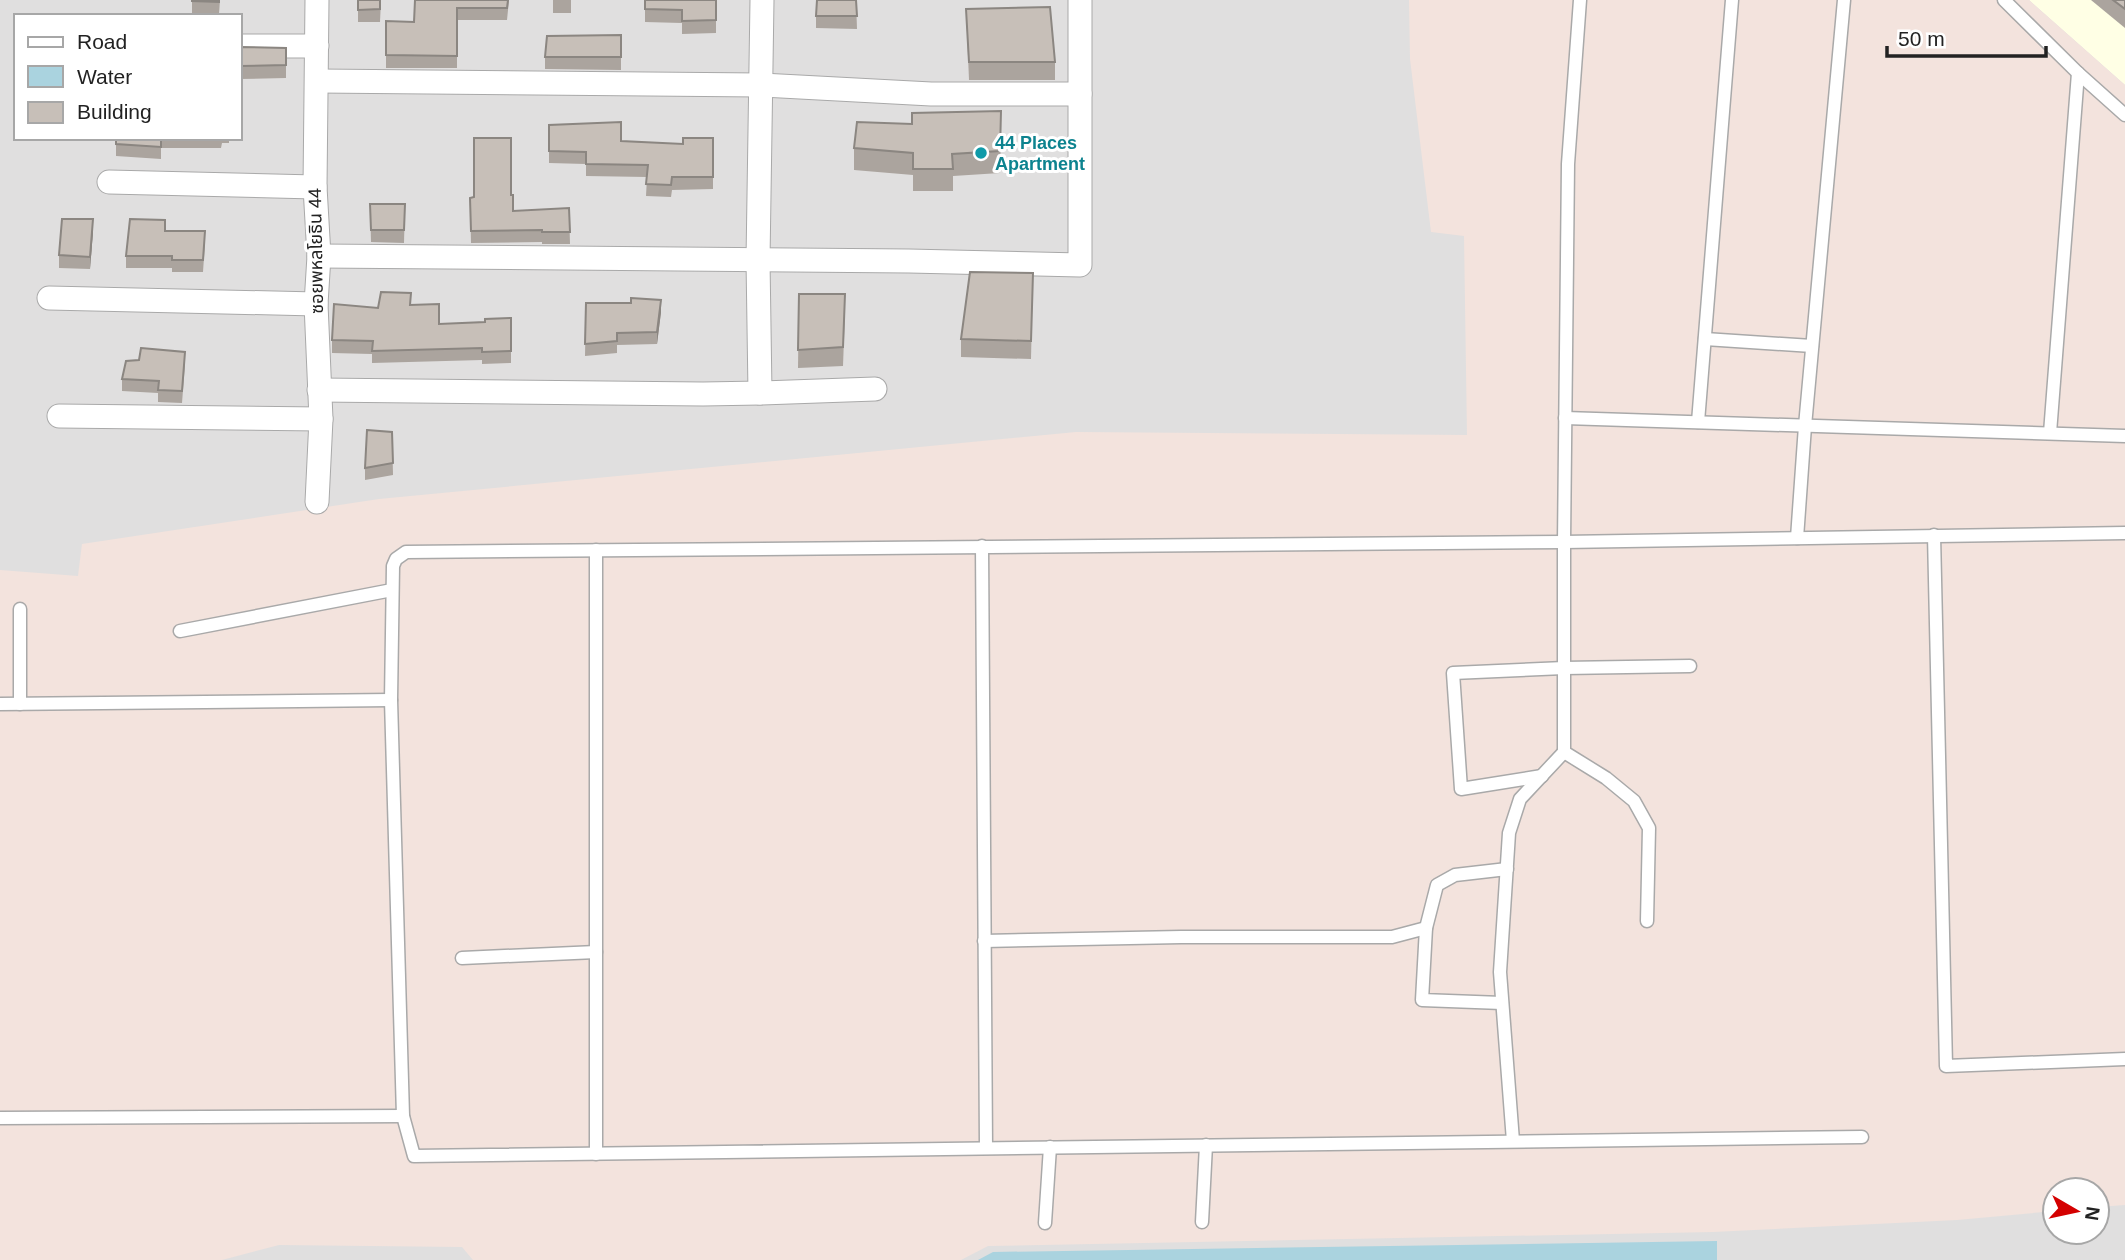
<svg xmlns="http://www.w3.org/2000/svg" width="2125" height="1260" font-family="Arial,'Noto Sans Thai',sans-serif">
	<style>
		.residential { fill: #e0dfdf; fill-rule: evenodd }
		.education { fill: #ffffe5 }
		.military { fill: #f3e3dd }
		.water { fill: #aad3df }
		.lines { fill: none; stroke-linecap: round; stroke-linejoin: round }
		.lane-casing { stroke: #a9a9a9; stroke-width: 15 }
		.street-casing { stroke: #a9a9a9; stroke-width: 25 }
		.lane { stroke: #fff; stroke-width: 12 }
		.street { stroke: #fff; stroke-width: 23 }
		.wall { fill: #aba49e }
		.shaded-wall { fill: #8b8681 }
		.building { fill: #c7bfb8; stroke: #8b8681; stroke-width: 2 }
		.culture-dot { fill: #0f9aa8; stroke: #fff; stroke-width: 2.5 }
		.labels { text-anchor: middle; stroke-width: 6; stroke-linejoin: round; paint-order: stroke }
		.culture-label { font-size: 18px; font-weight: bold; fill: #0d838f; stroke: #fff; text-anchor: start }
		.street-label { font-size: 18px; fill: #222; stroke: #fff }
	</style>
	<rect width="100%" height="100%" fill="#f2efe9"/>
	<path class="residential" d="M0,0H2125V1260H0ZM16,16H240V138H16ZM2055,1190H2097V1232H2055Z"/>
	<polygon class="education" points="2029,0 2125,0 2125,85"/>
	<polygon class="military" points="1409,0 2029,0 2125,85 2125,1205 2097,1207 2097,1190 2055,1190 2055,1211 1957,1220 1713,1232 988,1246 961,1260 473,1260 462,1247 279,1245 222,1260 0,1260 0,570 78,576 82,544 379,499 1076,432 1467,435 1464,236 1431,232 1410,59"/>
	<polygon class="water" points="1717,1241 1717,1260 978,1260 993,1252"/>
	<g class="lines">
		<defs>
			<g id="lane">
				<polyline points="1580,0 1568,164 1564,542 1564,752 1606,778 1634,801 1649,828 1647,921"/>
				<polyline points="2004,0 2078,73 2125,115"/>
				<polyline points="1705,339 1812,346"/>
				<polyline points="1565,418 2125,436"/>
				<polyline points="1698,422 1732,0"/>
				<polyline points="2050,433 2078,73"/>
				<polyline points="1934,535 1946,1066 2125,1059"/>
				<polyline points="1797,538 1805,426 1844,0"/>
				<polyline points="982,546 986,1147"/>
				<polyline points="596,550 596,1154"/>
				<polyline points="20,609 20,704"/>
				<polyline points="180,631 392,590"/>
				<polyline points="0,704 391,700"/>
				<polyline points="1542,776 1461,789 1453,673 1564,668 1690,666"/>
				<polyline points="984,941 1181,937 1392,937 1426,928"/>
				<polyline points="462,958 596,952"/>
				<polyline points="1502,1003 1422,1000 1426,928 1437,885 1455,875 1507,869"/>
				<polyline points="0,1118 403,1116"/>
				<polyline points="1862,1137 414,1156 403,1116 391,700 393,566 396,559 406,552 1564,542 2125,533"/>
				<polyline points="1513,1141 1500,972 1509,833 1520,799 1564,752"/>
				<polyline points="1202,1222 1206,1145"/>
				<polyline points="1045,1223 1050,1147"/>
			</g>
			<g id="street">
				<polyline points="317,0 315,187 319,256 316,304 321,419 317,502"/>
				<polyline points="240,46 317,46"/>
				<polyline points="318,81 760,85 931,94 1080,94"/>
				<polyline points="109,182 315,187"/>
				<polyline points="319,256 909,261 1080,265 1080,0"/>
				<polyline points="49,298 316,304"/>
				<polyline points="319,390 703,394 760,393 758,260 762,0"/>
				<polyline points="760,393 875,389"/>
				<polyline points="59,416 321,419"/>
			</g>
		</defs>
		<use href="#lane" class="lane-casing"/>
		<use href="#street" class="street-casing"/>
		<use href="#lane" class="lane"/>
		<use href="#street" class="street"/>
	</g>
	<g class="wall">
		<polygon points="192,0 220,0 219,14 192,13"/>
		<polygon points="358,0 381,0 380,22 358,22"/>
		<polygon points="415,0 509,0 507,20 457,20 457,68 386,68 386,21 414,22"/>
		<rect x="553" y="0" width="18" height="13"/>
		<polygon points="645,0 716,0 716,33 682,34 682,23 645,22"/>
		<polygon points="856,0 857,29 816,28 816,16"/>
		<polygon points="2091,0 2125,0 2125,28"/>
		<polygon points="966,9 1055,62 1055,80 969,80"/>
		<polygon points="621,35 621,70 545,69 545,57"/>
		<polygon points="240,47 286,48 286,78 240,79"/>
		<polygon points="549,125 621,141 683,144 713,138 713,189 672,190 671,197 646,196 647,177 586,176 586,164 549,163"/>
		<polygon points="1001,133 1000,173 953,176 953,191 913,191 913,175 854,170 854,148"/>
		<polygon points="116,138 229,138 229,143 222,143 221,148 161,148 161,159 116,156"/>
		<polygon points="511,195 513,211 569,208 570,244 542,244 542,242 471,243 470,198"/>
		<polygon points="370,204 405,204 404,243 371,242"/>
		<polygon points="93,231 90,269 59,268 59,255"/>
		<polygon points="165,231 205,243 203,272 172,272 172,268 126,268 126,256"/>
		<polygon points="1033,273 1031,359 961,357 961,339"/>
		<polygon points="799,294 845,312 843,366 798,368"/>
		<polygon points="586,303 661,312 657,344 617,345 617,353 585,356"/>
		<polygon points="411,305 439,324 485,322 511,318 511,363 482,364 482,360 372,363 372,354 332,353 332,340 378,308"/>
		<polygon points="185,364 182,403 158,402 158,393 122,391 122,379"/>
		<polygon points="392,432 393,475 365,480 365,468"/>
	</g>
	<g class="shaded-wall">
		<polygon points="93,219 93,231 90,269 90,257"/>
		<polygon points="661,300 661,312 657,344 657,332"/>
	</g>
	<g class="building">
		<polygon points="192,0 219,0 219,2 192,1"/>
		<polygon points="358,0 380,0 380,9 358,10"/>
		<polygon points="415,0 508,0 507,8 457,8 457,56 386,55 386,21 414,22"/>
		<polygon points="645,0 716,0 716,20 682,21 682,10 645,9"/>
		<polygon points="817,0 856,0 857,16 816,16"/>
		<polygon points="2113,0 2125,0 2125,9"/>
		<polygon points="1050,7 1055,62 969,62 966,9"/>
		<polygon points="621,35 621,57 545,57 547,36"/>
		<polygon points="240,47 286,48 286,65 240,66"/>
		<polygon points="1001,111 1000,151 952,154 953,169 913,169 913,153 854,148 857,122 912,124 912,113"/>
		<polygon points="621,122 621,141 683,144 683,138 713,138 713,177 672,177 671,185 646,184 648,165 586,164 586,152 549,151 549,125"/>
		<polygon points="116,138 161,138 161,147 116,144"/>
		<polygon points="474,138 511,138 511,195 513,195 513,211 569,208 570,232 542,232 542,230 471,231 470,198 474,197"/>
		<polygon points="370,204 405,204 404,230 371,230"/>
		<polygon points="62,219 93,219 90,257 59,255"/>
		<polygon points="130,219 165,220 165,231 205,231 203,260 172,260 172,256 126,256"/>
		<polygon points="970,272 1033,273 1031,341 961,339"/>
		<polygon points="381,292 411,293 410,305 439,304 439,324 485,322 485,319 511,318 511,351 482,352 482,348 372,351 373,341 332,340 334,304 378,308"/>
		<polygon points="799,294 845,294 843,347 798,350"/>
		<polygon points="631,298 661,300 657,332 617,333 617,341 585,344 586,303 631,303"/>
		<polygon points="141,348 185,352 182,391 158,390 159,381 122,379 126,361 139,360"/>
		<polygon points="367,430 392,432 393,463 365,468"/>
	</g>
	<circle class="culture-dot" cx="981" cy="153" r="7"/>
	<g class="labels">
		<g class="culture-label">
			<text x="995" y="149">44 Places<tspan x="995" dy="21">Apartment</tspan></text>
		</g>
		<g class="street-label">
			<text transform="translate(316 251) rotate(-91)" y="6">ซอยพหลโยธิน 44</text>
		</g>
	</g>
	<rect x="14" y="14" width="228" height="126" fill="#ffffff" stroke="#a7a7a7" stroke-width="2"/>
	<rect x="28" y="37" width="35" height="10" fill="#ffffff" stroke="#a7a7a7" stroke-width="2"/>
	<text x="77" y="49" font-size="21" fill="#222222">Road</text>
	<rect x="28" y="66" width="35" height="21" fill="#aad3df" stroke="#a7a7a7" stroke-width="2"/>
	<text x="77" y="84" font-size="21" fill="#222222">Water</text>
	<rect x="28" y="102" width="35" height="21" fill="#c7bfb8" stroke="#a7a7a7" stroke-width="2"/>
	<text x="77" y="119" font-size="21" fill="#222222">Building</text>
	<g transform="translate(2076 1211) rotate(99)"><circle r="33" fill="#ffffff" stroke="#a7a7a7" stroke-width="2"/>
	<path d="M0-5L12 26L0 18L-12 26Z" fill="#d40000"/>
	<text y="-10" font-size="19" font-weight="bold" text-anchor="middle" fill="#222222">N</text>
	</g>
	<path d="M1887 46v10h159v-10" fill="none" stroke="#222222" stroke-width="3.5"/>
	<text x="1898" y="46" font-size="21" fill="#222222" stroke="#ffffff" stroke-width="5" paint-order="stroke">50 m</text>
</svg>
